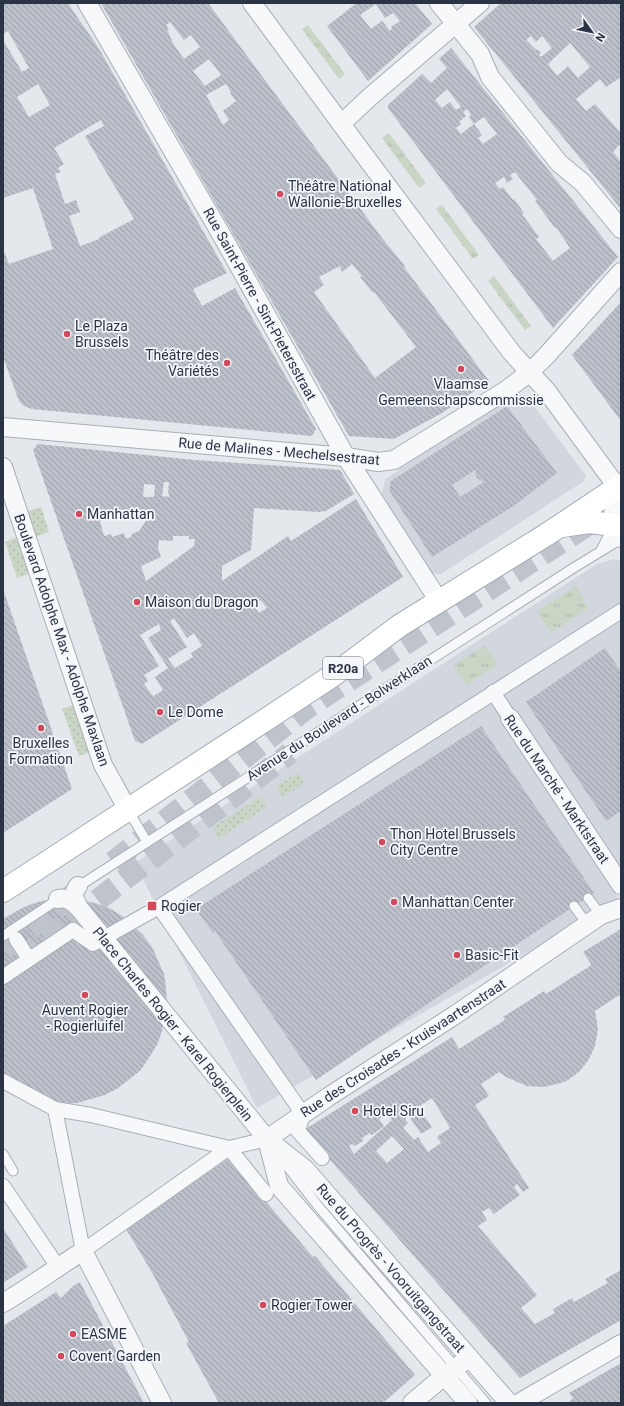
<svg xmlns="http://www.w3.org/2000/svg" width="624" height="1406" font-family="Roboto,sans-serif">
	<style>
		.built { fill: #d2d6de }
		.grass { fill: url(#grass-tufts) }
		.park { fill: url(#park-dots) }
		.building { fill: url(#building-back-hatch); fill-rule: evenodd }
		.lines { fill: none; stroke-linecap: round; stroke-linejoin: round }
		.trunk-tunnel { stroke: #bfc3cb; stroke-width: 22; stroke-dasharray: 22 11; stroke-linecap: butt }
		.service-casing { stroke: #a9aeb7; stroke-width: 11 }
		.pedestrian-casing { stroke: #a9aeb7; stroke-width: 16 }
		.minor-casing { stroke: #a9aeb7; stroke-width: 20 }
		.tertiary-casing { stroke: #a9aeb7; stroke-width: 24 }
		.primary-casing { stroke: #a3abb8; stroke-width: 24 }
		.service { stroke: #f7f8fa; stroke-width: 9 }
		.pedestrian { stroke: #f7f8fa; stroke-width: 14 }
		.minor { stroke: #f7f8fa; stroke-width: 18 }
		.tertiary { stroke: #f7f8fa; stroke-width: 22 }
		.primary { stroke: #fff; stroke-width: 22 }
		.poi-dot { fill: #d1495b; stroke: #f4f6f9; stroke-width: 1.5 }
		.labels { text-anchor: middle; stroke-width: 3.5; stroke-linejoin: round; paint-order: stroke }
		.shield { fill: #f4f6f9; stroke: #676e7b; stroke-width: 1 }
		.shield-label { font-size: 13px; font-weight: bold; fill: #2b3445 }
		.poi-label { font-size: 14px; fill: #2b3445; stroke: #f4f6f9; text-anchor: start }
		.street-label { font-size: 14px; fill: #2b3445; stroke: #f4f6f9 }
	</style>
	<defs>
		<pattern id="grass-tufts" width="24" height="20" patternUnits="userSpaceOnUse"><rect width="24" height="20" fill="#c9d6c5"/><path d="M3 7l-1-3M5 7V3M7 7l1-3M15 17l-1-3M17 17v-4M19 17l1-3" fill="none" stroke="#adb8ab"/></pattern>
		<pattern id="park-dots" width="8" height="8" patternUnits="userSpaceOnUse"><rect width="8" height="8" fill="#c9d6c5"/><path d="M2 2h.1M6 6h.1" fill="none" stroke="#adb8ab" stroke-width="1.8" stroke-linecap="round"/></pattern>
		<pattern id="building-back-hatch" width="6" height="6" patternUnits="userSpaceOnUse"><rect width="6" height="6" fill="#bbc0ca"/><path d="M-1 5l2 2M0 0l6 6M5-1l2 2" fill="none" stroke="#989da6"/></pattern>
	</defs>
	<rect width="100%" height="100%" fill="#e4e7ec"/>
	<g class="built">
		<polygon points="517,394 523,395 529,399 586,476 584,481 441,574 433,574 427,569 382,494 385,479 398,471 399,468 508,397"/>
		<polygon points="615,559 621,562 621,871 615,890 617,896 615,902 257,1108 135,863 597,564"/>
	</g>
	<g class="grass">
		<polygon points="308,25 345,74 339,79 302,29"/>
		<polygon points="389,133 426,183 419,188 382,138"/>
		<polygon points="442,205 479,255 473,259 436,209"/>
		<polygon points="494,276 531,326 525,330 488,281"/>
		<polygon points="576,586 588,608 551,633 537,611"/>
		<polygon points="485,645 498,664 467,685 453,665"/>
	</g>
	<g class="park">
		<polygon points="41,507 49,532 35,537 26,512"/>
		<polygon points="18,537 31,573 17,578 5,542"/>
		<polygon points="77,704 93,751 79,756 62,709"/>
		<polygon points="298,773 304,783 283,797 276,786"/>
		<polygon points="260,797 267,807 219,838 213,827"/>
	</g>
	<g class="building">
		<path d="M3,3H72L69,5L98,47L227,273L193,289L202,306L235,288L316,429L312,436L32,409L24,406L19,401L3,357V249L9,264L53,249L33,188L3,198V40L22,72L29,68L8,31L3,34ZM38,84L50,105L29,117L17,97ZM101,120L104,126L85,136L134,219L100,237L99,239L80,246L69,216L80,212L76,200L65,204L55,174L61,172L58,168L64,164L54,148Z"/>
		<path d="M101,3H208L382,238L405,266L404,267L489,381L442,413L394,439L349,436ZM170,22L184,40L191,35L200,47L184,59L174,45L167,30L169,29L166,25ZM209,59L221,75L205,86L193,71ZM226,84L231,92L230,93L236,101L223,111L229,120L223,125L206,95ZM352,264L362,276L360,277L373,293L374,292L416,347L375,378L314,292L324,285L319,277L340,266L342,272Z"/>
		<path d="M357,3H415L432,24L368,81L327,26ZM376,4L385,18L393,13L400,21L391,27L392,28L390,31L382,21L371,29L360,15Z"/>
		<path d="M501,3L621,4V77L606,87L600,79L576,99L586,111L595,104L621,133V145L620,144L613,152L621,162V209L474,27ZM531,36L536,42L542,36L552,48L541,57L539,54L541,53L537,49L536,50L526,40ZM570,43L590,67L578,78L568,66L557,76L548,64Z"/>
		<path d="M451,48L618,257L553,328L388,108V105L422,74L431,83L447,68L439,59ZM447,89L461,107L456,110L450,102L442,108L435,100ZM467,109L471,115L469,117L474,124L484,117L497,134L483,144L478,138L482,135L474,124L461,134L456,128L461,124L459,122L466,116L463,112ZM515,172L537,200L535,201L555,228L556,227L570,248L553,261L536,239L539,237L522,214L524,213L514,199L513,200L503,187L500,189L495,183L504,177L507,183L513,179L510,175Z"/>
		<polygon points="621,302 620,360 621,421 572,355"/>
		<path d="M507,406L557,473L512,507L432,557L389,490L391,481ZM477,469L475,473L477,478L484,482L460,497L452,485Z"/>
		<path d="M38,444L195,460L340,470L354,494L326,511L319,512L254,508L251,550L222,566V581L288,536L291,541L356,499L403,577L142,744L135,741L33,450ZM164,482H169L168,492L169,494V497L162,496ZM144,484L155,485L154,497H143ZM116,516L147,519L139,531L132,534L131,537L126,539L124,533L112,537L111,534L104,536L100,521ZM173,536H189V539H195L194,546L146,581L141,566L161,557L158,548L159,540L173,541ZM261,600L267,608L259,613L253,605ZM174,618L187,638L194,633L202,646L191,653L193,657L175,668L168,659L187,647L170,621ZM159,624L161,630L148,638L168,668L155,677L163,690L154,696L152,695L144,684L148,681L144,675L159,666L140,635Z"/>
		<polygon points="3,589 72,789 3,833"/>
		<polygon points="605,648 621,672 621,811 606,821 526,702"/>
		<polygon points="481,726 594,893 454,986 316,1080 215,931 213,933 196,909"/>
		<polygon points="52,899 81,900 95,903 109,908 122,916 143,935 152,947 164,974 166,988 167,1003 162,1031 157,1045 141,1070 118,1088 105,1095 77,1103 63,1104 48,1102 3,1083 3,919 24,907 38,902"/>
		<path d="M621,929V999L619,995L595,1011L598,1029L595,1046L589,1059L580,1071L568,1080L561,1083L544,1087L527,1086L508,1078L499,1072L481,1084L489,1096L475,1105L529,1188L523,1192L517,1184L514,1187L520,1195L494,1214L489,1208L482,1212L487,1220L478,1226L537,1295L521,1308L535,1324L555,1313L553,1309L572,1298L574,1302L608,1283L605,1279L621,1270V1320L520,1378L304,1130L452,1037L459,1049L505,1020L503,1017L544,991L546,994L590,966L591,964L583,952ZM432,1098L450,1128L437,1137L441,1143L428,1152L418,1137L414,1140L403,1128L408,1123L405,1119L409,1116L421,1134L432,1127L418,1107ZM387,1114L392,1120L354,1154L349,1146L352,1144L355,1146L363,1141L362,1138L370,1133L372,1135L384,1126L379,1119ZM392,1136L404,1149L387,1163L376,1151Z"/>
		<polygon points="229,1158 313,1257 315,1256 415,1375 383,1403 219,1403 186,1343 189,1342 150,1269 126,1229"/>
		<polygon points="3,1228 28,1267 3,1283"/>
		<polygon points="80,1282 144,1403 3,1403 3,1326 56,1292 61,1298 73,1286"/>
		<polygon points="621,1363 621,1403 568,1403 573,1398 569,1393"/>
	</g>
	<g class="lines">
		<g class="trunk-tunnel">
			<polyline points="113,862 307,708 597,519"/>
			<polyline points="3,948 22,935 80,889"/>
			<polyline points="19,960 290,753"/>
		</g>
		<defs>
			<g id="service">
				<polyline points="601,550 614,525"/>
				<polyline points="128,810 147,842"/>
				<polyline points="76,888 575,567 621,539"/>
				<polyline points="588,898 601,915"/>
				<polyline points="574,906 587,924"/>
				<polyline points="3,936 60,898"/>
				<polyline points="3,1154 13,1171"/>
				<polyline points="280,1157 318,1206 486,1403"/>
			</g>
			<g id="pedestrian">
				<polyline points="493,692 510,718"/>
				<polyline points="159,907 303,1114 298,1131 322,1158"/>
				<polyline points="16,939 29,959"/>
				<polyline points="3,977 73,930 93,944 159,907 621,611"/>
				<polyline points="3,1081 55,1109 91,1115 229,1148 266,1194"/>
				<polyline points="55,1109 83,1251 229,1148 267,1139"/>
				<polyline points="3,1186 58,1267"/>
			</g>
			<g id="minor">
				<polyline points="87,3 221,234 346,457 439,601"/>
				<polyline points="252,3 356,144 512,353 546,390 618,488"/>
				<polyline points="439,3 480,54 490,77 559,163 583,183 621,229"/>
				<polyline points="341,124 371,96 480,3"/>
				<polyline points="3,427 346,457 378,462 394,460 505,391 530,372 547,355 621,272"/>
				<polyline points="3,467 103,765 128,810"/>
				<polyline points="510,718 621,885"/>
				<path d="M78,886C71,895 75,899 79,908"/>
				<path d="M58,899C68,897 72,902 79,908L267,1139L305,1169L509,1403"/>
				<polyline points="267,1139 328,1097 455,1015 601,915 621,908"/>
				<polyline points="267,1139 279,1186 468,1403"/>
				<path d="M3,1303C30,1287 56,1268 83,1251L162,1403"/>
				<polyline points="412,1403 444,1376 469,1358"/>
				<polyline points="519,1403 621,1344"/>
			</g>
			<polyline id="tertiary" points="618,488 614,525 621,536"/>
			<g id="primary">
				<polyline points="562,526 589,522 614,525 621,525"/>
				<polyline points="3,891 273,715 335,674 399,626 546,535 621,485"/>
			</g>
		</defs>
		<use href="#service" class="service-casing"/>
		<use href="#pedestrian" class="pedestrian-casing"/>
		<use href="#minor" class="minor-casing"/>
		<use href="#tertiary" class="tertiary-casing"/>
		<use href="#primary" class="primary-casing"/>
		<use href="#service" class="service"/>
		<use href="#pedestrian" class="pedestrian"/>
		<use href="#minor" class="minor"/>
		<use href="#tertiary" class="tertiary"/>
		<use href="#primary" class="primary"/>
	</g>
	<g class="poi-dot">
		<circle cx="280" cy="194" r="4"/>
		<circle cx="67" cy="334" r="4"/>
		<circle cx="227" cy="363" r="4"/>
		<circle cx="461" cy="369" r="4"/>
		<circle cx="79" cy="514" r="4"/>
		<circle cx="137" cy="602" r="4"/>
		<circle cx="160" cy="712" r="4"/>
		<circle cx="41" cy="728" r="4"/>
		<circle cx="382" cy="842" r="4"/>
		<circle cx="394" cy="902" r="4"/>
		<rect x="147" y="901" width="10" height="10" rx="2"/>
		<circle cx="457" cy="955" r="4"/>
		<circle cx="85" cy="995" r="4"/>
		<circle cx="355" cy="1111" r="4"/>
		<circle cx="263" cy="1305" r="4"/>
		<circle cx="73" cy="1334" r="4"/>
		<circle cx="61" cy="1356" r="4"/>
	</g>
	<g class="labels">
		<rect class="shield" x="323" y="657" width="40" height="22" rx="3"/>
		<g class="shield-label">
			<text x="343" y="673">R20a</text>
		</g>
		<g class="poi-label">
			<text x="288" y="191">Théâtre National<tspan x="288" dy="16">Wallonie-Bruxelles</tspan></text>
			<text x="75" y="331">Le Plaza<tspan x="75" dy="16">Brussels</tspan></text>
			<text x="219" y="360" text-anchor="end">Théâtre des<tspan x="219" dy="16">Variétés</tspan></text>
			<text x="461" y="389" text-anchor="middle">Vlaamse<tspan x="461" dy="16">Gemeenschapscommissie</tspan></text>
			<text x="87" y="519">Manhattan</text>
			<text x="145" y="607">Maison du Dragon</text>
			<text x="168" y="717">Le Dome</text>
			<text x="41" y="748" text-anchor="middle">Bruxelles<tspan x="41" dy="16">Formation</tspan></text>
			<text x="390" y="839">Thon Hotel Brussels<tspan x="390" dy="16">City Centre</tspan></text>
			<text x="402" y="907">Manhattan Center</text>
			<text x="161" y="911">Rogier</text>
			<text x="465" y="960">Basic-Fit</text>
			<text x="85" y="1015" text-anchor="middle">Auvent Rogier<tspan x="85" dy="16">- Rogierluifel</tspan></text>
			<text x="363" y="1116">Hotel Siru</text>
			<text x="271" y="1310">Rogier Tower</text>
			<text x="81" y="1339">EASME</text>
			<text x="69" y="1361">Covent Garden</text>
		</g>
		<g class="street-label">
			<text transform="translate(260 304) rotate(61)" y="5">Rue Saint-Pierre - Sint-Pietersstraat</text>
			<text transform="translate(279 451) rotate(5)" y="5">Rue de Malines - Mechelsestraat</text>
			<text transform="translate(62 640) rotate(71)" y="5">Boulevard Adolphe Max - Adolphe Maxlaan</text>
			<text transform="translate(339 718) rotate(-33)" y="5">Avenue du Boulevard - Bolwerklaan</text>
			<text transform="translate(557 789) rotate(56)" y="5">Rue du Marché - Marktstraat</text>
			<text transform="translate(173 1024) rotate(51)" y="5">Place Charles Rogier - Karel Rogierplein</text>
			<text transform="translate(403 1048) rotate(-33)" y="5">Rue des Croisades - Kruisvaartenstraat</text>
			<text transform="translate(391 1268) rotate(49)" y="5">Rue du Progrès - Vooruitgangstraat</text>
		</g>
	</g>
	<rect width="624" height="1406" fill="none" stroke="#2b3445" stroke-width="8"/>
	<g transform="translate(592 32) rotate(123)" stroke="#f4f6f9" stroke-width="3" paint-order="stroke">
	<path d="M0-3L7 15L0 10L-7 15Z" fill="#2b3445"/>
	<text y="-6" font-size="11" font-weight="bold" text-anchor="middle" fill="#2b3445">N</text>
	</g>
</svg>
